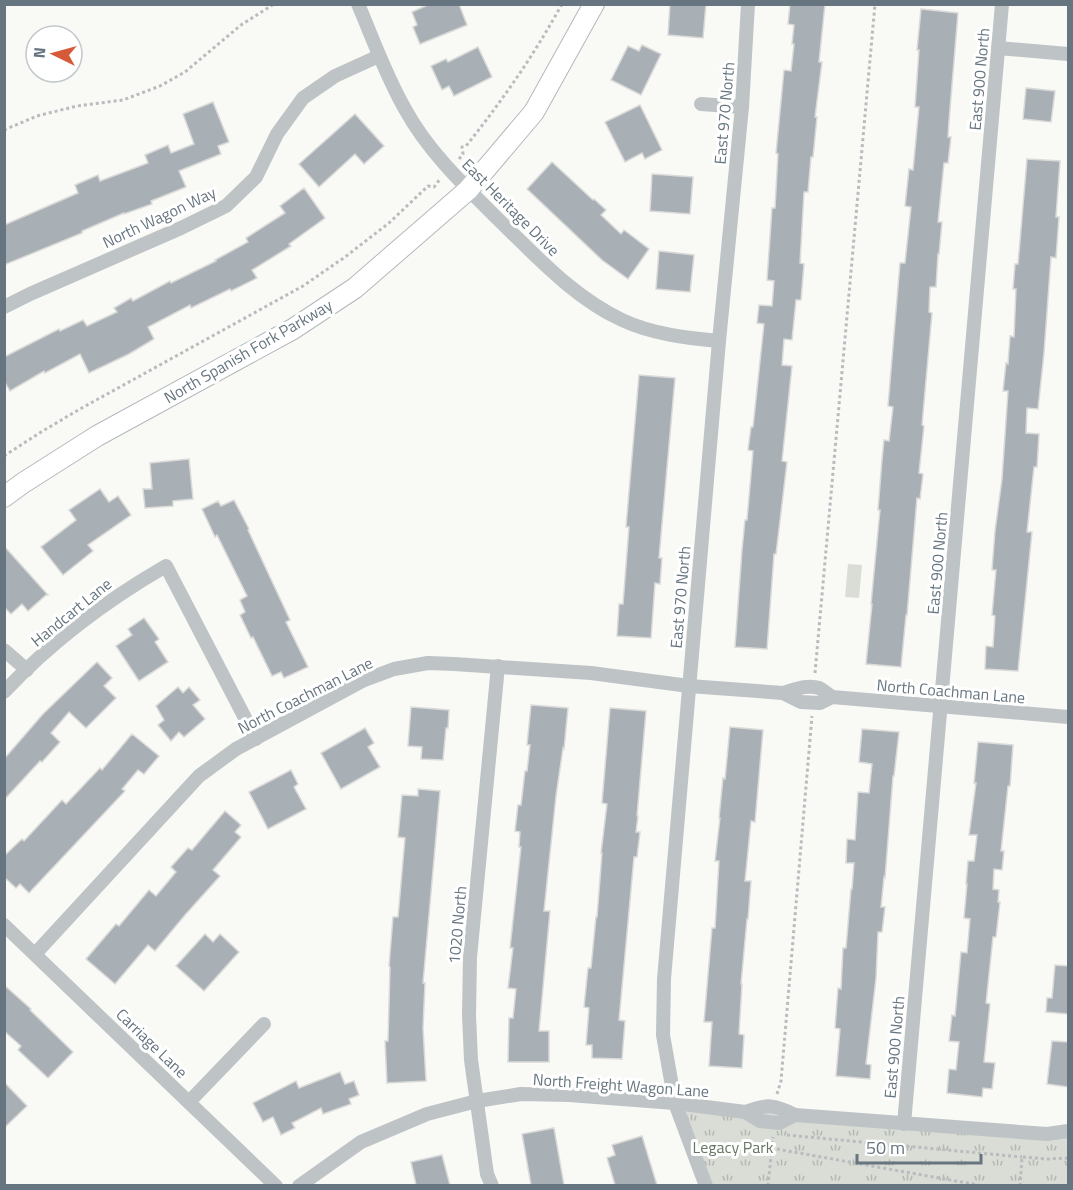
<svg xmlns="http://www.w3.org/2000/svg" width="1073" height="1190" font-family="'Titillium Web',sans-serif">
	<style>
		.grass { fill: #d9ddd6 }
		.park { fill: url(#park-tufts) }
		.building { fill: #a8afb5; stroke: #dadad9; stroke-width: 1.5 }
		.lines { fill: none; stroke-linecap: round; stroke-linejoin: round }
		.secondary-casing { stroke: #b3b9bd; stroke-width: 22 }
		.path { stroke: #b9bcbf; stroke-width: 3; stroke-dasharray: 3 3; stroke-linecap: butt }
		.street { stroke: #bec3c6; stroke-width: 14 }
		.secondary { stroke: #fff; stroke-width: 20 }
		.labels { text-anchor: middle; stroke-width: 6; stroke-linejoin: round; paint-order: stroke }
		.street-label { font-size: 16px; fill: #66757f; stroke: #fff }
		.park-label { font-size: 16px; fill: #687864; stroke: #fff }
	</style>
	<defs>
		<pattern id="park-tufts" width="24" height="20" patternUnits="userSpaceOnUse" patternTransform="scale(1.5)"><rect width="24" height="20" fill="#d9ddd6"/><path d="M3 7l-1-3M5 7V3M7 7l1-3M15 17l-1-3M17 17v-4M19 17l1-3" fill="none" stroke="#b4b8b3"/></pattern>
	</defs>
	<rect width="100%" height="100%" fill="#f9f9f6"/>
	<polygon class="grass" points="848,564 862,565 859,598 845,597"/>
	<polygon class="park" points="675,1103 1068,1131 1068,1185 706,1185"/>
	<g class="building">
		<polygon points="430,4 459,4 467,25 420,44 413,27 417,25 412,12"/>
		<polygon points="670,4 706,4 703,38 668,35"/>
		<polygon points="790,4 825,4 819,62 822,62 815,117 817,117 813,157 811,157 808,192 804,192 800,263 804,264 801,300 796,300 792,340 784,339 782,365 792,366 782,461 787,462 776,554 774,554 767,649 735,647 742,550 745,520 747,520 753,451 748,450 751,427 753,427 764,324 757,323 759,305 772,306 774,281 767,280 772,208 775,208 778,154 776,153 784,70 791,71 794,44 792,44 794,25 788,24"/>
		<polygon points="921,9 958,13 949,121 948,137 951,137 948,163 944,163 938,222 942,222 939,254 938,254 936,287 930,287 929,312 932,313 922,425 924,426 919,473 923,474 920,499 917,498 907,615 906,615 901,667 866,664 872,604 871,604 880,510 878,510 882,460 884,440 889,441 893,407 888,406 900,263 905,263 911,207 905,206 909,169 913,170 919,107 915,107 919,50 917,50"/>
		<polygon points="642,45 661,54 641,95 611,80 628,46 639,51"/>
		<polygon points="478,47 492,77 454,96 449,86 442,90 431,66 446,59 448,62"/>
		<polygon points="1026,88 1055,91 1051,122 1023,119"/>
		<polygon points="213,102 229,142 218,146 221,154 179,171 186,187 151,201 152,204 124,214 124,213 82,231 82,233 4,265 4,225 78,193 75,185 98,175 100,181 148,163 145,155 168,145 171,153 194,144 183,114"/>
		<polygon points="640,105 662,150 645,159 642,153 625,162 605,122"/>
		<polygon points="355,114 384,146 364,164 355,154 319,187 299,164"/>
		<polygon points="1027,159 1060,161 1056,217 1059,217 1056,258 1051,257 1044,353 1038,409 1027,408 1026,433 1039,434 1037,467 1034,467 1027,532 1032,532 1018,671 985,669 986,646 993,647 995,616 992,615 996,570 992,570 995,531 1002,479 1008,391 1003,391 1006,363 1008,364 1010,336 1014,337 1016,289 1013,289 1015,264 1018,264"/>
		<polygon points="552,162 593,200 594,199 606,210 601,215 621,234 624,230 649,249 628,279 602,260 527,189"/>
		<polygon points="652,174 693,177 690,214 650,211"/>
		<polygon points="304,188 325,218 289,244 291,246 252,270 257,278 231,291 230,289 191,308 190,305 148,327 154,339 129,354 89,373 80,354 45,373 44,371 10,391 4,381 4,357 59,329 60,331 83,320 87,326 117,312 114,308 131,298 133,301 170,281 171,283 216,261 215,260 248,242 246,238 285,213 280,206"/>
		<polygon points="659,251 694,255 690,292 656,289"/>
		<polygon points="639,375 675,378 659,558 662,558 660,584 655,583 651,638 617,636 619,604 623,604 629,527 626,527"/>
		<polygon points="189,459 193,499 173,501 173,506 145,508 143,489 152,489 150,463"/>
		<polygon points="100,489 109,502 118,496 131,515 88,545 93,551 63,575 41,547 76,520 69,510"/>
		<polygon points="234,500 249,529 248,530 290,620 286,622 308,667 284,678 281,672 272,676 253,637 251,638 240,615 245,612 240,600 247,596 217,535 215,537 202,509 218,501 221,506"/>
		<polygon points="4,546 48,595 46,595 28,611 22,604 11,614 4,607"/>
		<polygon points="144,618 159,639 155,642 168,662 139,681 116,646 132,635 128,629"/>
		<polygon points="97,662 112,678 104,686 116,698 86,728 69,712 51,733 60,742 42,762 40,761 4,800 4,759 43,714"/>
		<polygon points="178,687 183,693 189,687 200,700 193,705 205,719 184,737 179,732 171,741 158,725 164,720 156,706"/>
		<polygon points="531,705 568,708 564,749 563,748 556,796 544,911 550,911 539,1031 549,1031 549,1062 508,1062 509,1018 513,1018 516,989 508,988 513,948 510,948 521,847 519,847 520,832 515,831 518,805 521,805 525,771 527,771 530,745 527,745"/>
		<polygon points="411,707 449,710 448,728 446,728 443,760 421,759 422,747 408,746"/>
		<polygon points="610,708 646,711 637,816 638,816 636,832 640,832 637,857 634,857 619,1020 625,1021 622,1059 592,1058 592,1045 586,1045 589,1008 584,1007 588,968 591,968 596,917 597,917 602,853 601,853 607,804 602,803"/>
		<polygon points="730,727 763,730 755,822 751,821 745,881 751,881 748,919 747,919 741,984 742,984 739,1034 744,1035 742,1068 709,1066 712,1022 704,1022 712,928 715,928 719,861 715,861 720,818 719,818 723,778 725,779"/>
		<polygon points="365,728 374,743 368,747 380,767 341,789 321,753"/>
		<polygon points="862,729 899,732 894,776 893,776 885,878 884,877 881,907 885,907 882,932 878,932 876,978 866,1064 871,1065 870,1079 836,1076 840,1029 835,1028 838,988 841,989 843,948 846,948 851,889 852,889 854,863 846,863 847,839 855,840 858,792 869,793 872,764 859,762"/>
		<polygon points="132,734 159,756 144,774 138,770 122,789 125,791 29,893 20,884 16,888 4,877 4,856 22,839 24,841 62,800 66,804 100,768 102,770"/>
		<polygon points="978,742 1013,745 1010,786 1008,786 1001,851 1004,851 1002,870 994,869 993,889 999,890 998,902 1000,902 996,937 993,937 986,1003 990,1004 984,1062 995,1063 992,1089 983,1088 982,1097 947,1093 949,1069 956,1070 959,1042 949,1041 952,1015 955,1016 961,952 967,953 970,919 964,918 967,884 966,884 968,861 974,861 977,835 969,835 976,783 974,783"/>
		<polygon points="291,770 298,784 294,787 306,809 268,829 249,792"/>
		<polygon points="418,789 440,791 423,983 425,983 423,1028 426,1081 387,1083 385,1041 388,1041 390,967 389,966 393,917 398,917 405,838 398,837 402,795 418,796"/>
		<polygon points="225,811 241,825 235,832 241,837 213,870 220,876 185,915 155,951 148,945 115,984 86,959 116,924 119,926 149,890 156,896 176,872 171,867 188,848 192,850"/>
		<polygon points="205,934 213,942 220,934 239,952 204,991 176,966"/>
		<polygon points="1055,965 1068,966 1068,1014 1046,1012 1047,998 1052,998"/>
		<polygon points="4,985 31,1009 30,1010 73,1052 48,1078 18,1050 21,1046 4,1031"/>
		<polygon points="1052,1041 1068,1042 1068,1087 1047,1084"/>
		<polygon points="340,1072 345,1084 354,1081 359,1095 349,1099 351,1104 323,1114 321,1108 292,1123 295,1128 281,1135 273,1117 263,1122 253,1103 296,1081 299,1088"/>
		<polygon points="4,1082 27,1106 4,1128"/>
		<polygon points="554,1128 564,1185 531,1185 522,1134"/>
		<polygon points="642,1136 657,1185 615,1185 607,1158 615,1155 612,1145"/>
		<polygon points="442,1155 450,1185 416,1185 411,1162"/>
	</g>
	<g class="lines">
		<defs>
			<polyline id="secondary" points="4,497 23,483 97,436 293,329 355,288 468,190 534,112 594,4"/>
		</defs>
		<use href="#secondary" class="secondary-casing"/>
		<g class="path">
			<polyline points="4,130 37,116 77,106 123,100 160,86 185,72 241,25 274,4"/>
			<path d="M459,159L463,154L462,147L466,146C502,101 534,55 562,4"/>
			<polyline points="4,456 41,432 80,409 303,286 345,257 389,223 428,186 434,187 440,179"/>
			<polyline points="815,673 875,4"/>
			<polyline points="777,1094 781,1081 812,716"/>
			<polyline points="787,1135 1022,1157"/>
			<polyline points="771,1148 984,1186"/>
			<polyline points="768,1186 773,1137"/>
			<polyline points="1020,1186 1022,1157 1048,1159 1068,1158"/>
		</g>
		<g class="street">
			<path d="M358,4C373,39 386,76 405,109C430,155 471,192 508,229C543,263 577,299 622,320C652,334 686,338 719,341"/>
			<polyline points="998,48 1068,54"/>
			<polyline points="701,104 742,107"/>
			<polyline points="4,307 30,294 181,228 226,206 256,177 277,134 303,98 335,76 379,56"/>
			<polyline points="4,650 27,670"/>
			<path d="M4,692C51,642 107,600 166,566L256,739"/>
			<path d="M783,693C794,690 807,684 819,688C823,690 828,694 832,697"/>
			<polyline points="4,925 276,1186"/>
			<polyline points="35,954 199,776 236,749 362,681 394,669 428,663 454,664 591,673 689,686 783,693 801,702 820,703 832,697 1068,717"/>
			<polyline points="189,1102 264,1024"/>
			<path d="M745,1112C767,1104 774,1104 795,1115L1047,1134L1068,1131"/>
			<polyline points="904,1124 1002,4"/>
			<polyline points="299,1186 361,1142 427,1114 477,1101 521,1094 569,1095 675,1103 745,1112 760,1121 779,1123 795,1115"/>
			<polyline points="492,1186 487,1174 471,1060 469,1015 470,957 498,666"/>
			<polyline points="706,1186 675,1103 663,1035 664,979 719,341 742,107 748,4"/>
		</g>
		<use href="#secondary" class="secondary"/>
	</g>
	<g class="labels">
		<g class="street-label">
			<text transform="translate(979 79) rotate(-85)" y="6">East 900 North</text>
			<text transform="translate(724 113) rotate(-85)" y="6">East 970 North</text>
			<text transform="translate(511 207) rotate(45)" y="6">East Heritage Drive</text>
			<text transform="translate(159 217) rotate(-25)" y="6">North Wagon Way</text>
			<text transform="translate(248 351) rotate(-30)" y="6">North Spanish Fork Parkway</text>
			<text transform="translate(937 563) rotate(-85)" y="6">East 900 North</text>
			<text transform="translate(680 597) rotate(-85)" y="6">East 970 North</text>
			<text transform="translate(71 612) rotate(-39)" y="6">Handcart Lane</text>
			<text transform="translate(951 691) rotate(5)" y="6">North Coachman Lane</text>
			<text transform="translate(305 695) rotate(-27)" y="6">North Coachman Lane</text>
			<text transform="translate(457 925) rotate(-85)" y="6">1020 North</text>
			<text transform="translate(152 1043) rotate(44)" y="6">Carriage Lane</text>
			<text transform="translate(894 1047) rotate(-85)" y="6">East 900 North</text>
			<text transform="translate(621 1085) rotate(4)" y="6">North Freight Wagon Lane</text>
		</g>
		<g class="park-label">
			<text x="733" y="1153">Legacy Park</text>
		</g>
	</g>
	<rect width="1073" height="1190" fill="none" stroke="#66757f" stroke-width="12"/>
	<g transform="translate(54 54) rotate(275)"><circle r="28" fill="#ffffff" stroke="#c2c8cc" stroke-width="1.5"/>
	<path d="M0-4.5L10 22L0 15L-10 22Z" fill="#d75a38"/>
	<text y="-9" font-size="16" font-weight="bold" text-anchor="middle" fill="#66757f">N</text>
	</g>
	<path d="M857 1154v9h124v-9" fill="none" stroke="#66757f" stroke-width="3"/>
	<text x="866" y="1154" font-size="18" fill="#66757f" stroke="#ffffff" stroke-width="4.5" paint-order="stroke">50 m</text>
</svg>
